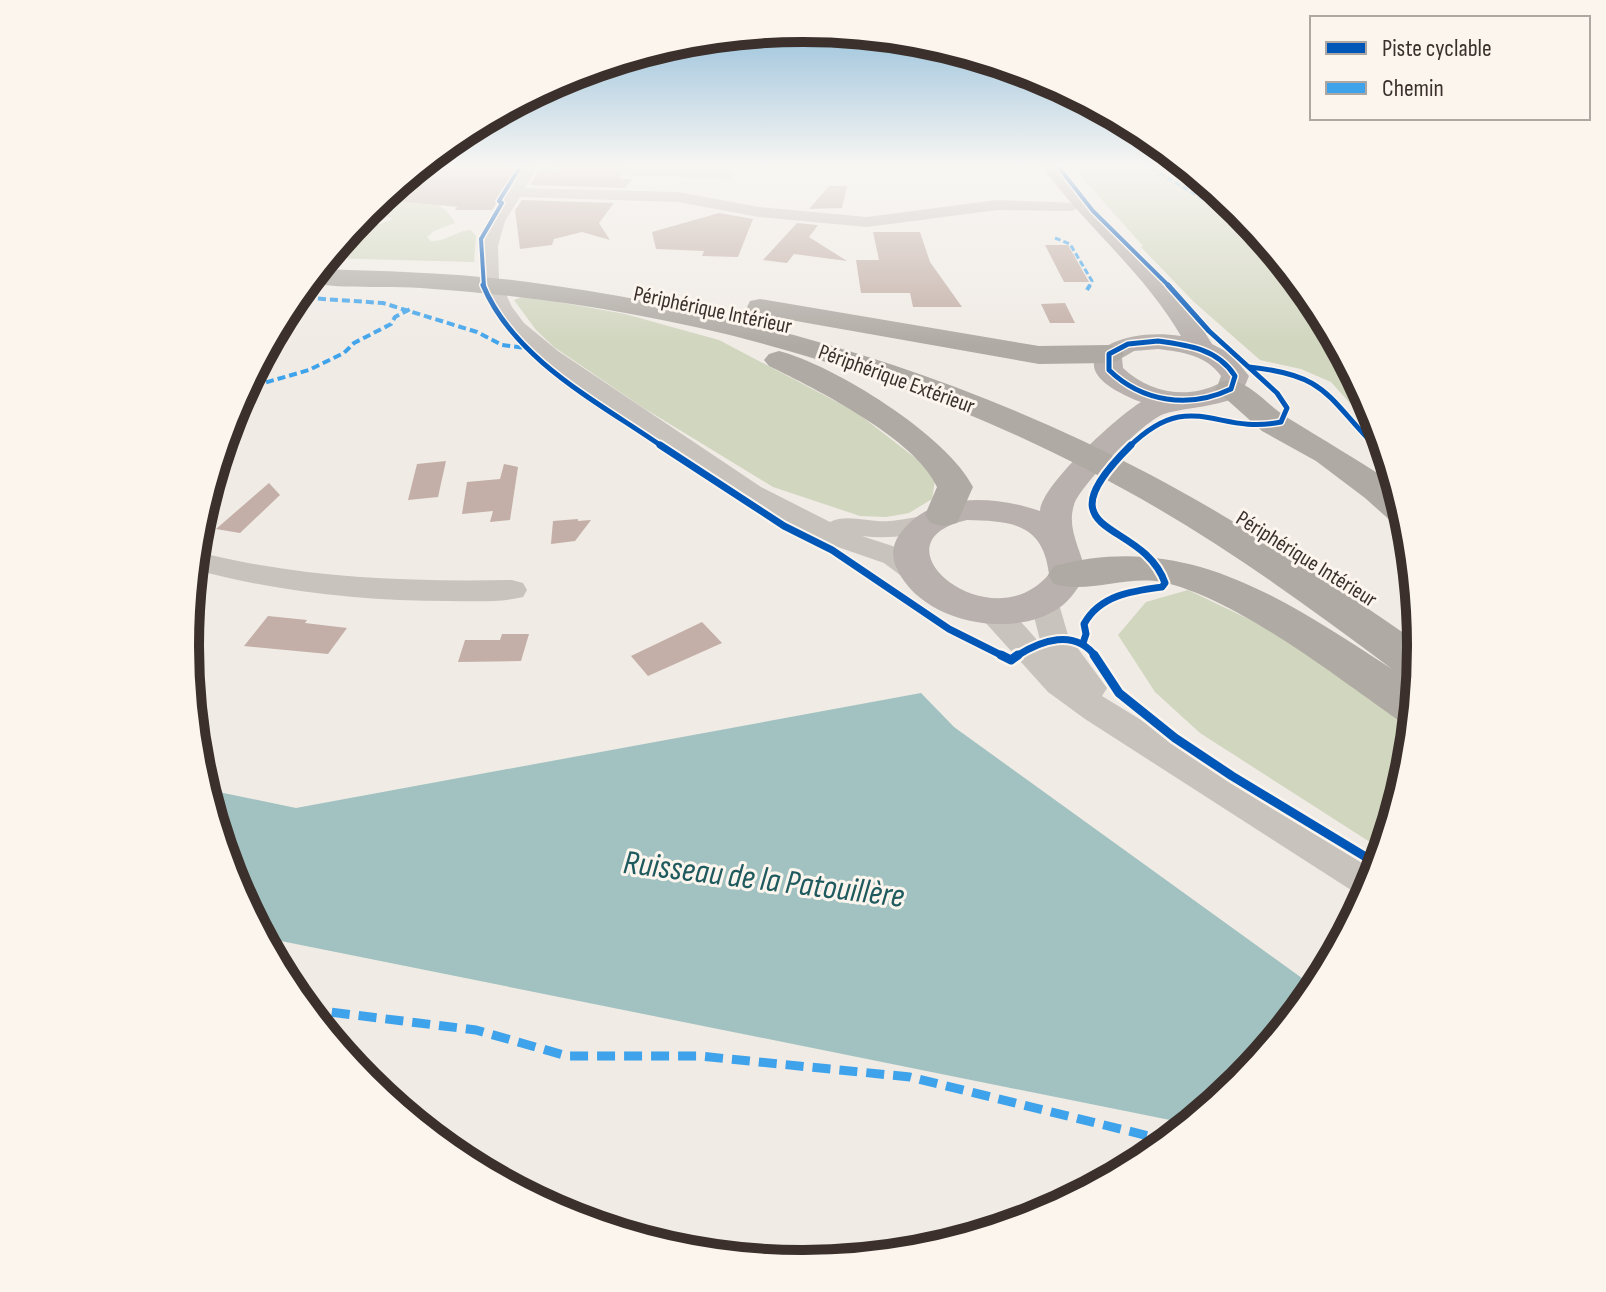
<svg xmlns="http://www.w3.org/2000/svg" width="1606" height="1292" font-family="'Sofia Sans Condensed',sans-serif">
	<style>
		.green { fill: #d1d6bf }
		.water { fill: #a1c2c1 }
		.building { fill: #c3afa7 }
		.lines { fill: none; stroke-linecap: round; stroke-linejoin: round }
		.minor { fill: #c9c3be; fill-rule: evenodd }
		.major { fill: #b8b1ad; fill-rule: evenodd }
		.highway { fill: #afaaa4; fill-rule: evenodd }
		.quiet-far2 { stroke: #3fa3eb; stroke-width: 3; stroke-dasharray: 6 3; stroke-linecap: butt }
		.quiet-far1 { stroke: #3fa3eb; stroke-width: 4; stroke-dasharray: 8 4; stroke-linecap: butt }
		.quiet { stroke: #3fa3eb; stroke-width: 9; stroke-dasharray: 18 9; stroke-linecap: butt }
		.cycleway-far3-casing { stroke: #fbf5ee; stroke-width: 7 }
		.cycleway-far2-casing { stroke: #fbf5ee; stroke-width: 8 }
		.cycleway-far1-casing { stroke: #fbf5ee; stroke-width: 11 }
		.cycleway-casing { stroke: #fbf5ee; stroke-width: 14 }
		.cycleway-far3 { stroke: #0057b8; stroke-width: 4 }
		.cycleway-far2 { stroke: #0057b8; stroke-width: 5 }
		.cycleway-far1 { stroke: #0057b8; stroke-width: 7 }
		.cycleway { stroke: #0057b8; stroke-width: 9 }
		.labels { text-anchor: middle; stroke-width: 6; stroke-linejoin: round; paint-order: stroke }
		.far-street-label { font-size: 22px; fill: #3b302b; stroke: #fbf5ee }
		.near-water-label { font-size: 34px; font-style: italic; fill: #1f5a5e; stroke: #fbf5ee }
		.rim { fill: none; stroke: #3b302b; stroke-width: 10 }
	</style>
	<rect width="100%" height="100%" fill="#f0ebe5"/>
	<g class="green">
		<polygon points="545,164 733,164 731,179 540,172"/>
		<polygon points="1070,164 1185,164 1240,209 1317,303 1374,410 1383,440 1331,382 1301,369 1260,360 1194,302 1141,247 1143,246"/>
		<path d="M405,199C430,199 442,201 455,223L434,231L427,237L431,241C447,242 456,230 471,230L476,236L474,262L326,258L341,239L359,238L367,229L393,219L380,213Z"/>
		<polygon points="524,296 625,314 719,340 856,412 936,474 932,499 909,513 886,517 860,516 773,487 642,407 554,347 536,330 514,300"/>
		<polygon points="1188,590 1282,635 1413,724 1409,767 1384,851 1200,733 1155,692 1118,635 1146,602"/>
	</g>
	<polygon class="water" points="921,693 954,727 1317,989 1240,1083 1190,1124 261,937 232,882 204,789 296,808"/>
	<g class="building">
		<polygon points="449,164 520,167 492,210 455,210 457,207 378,199 413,174 428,175"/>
		<polygon points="562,164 625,164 620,179 632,179 625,188 530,185 540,169 558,171"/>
		<polygon points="829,186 847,186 842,208 809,209"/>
		<polygon points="522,200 614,203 599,223 610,240 582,232 554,239 552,245 520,249 515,210"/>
		<polygon points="719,213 753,219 738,257 702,256 704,251 656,249 652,232"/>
		<polygon points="797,223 818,225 809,237 847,261 794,254 787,263 763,260"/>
		<polygon points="873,232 920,232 930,262 962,307 913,307 910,293 861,293 856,260 879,260"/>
		<polygon points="1045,245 1068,245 1089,282 1064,282"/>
		<polygon points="1065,303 1075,323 1050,323 1041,304"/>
		<polygon points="446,461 438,497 408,500 417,464"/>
		<polygon points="504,464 518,467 510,520 490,522 493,511 462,514 467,482 500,479"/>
		<polygon points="269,483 280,495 240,533 216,529"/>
		<polygon points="578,519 578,521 591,520 575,541 551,544 553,521"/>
		<polygon points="268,616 307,620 305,623 347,628 328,654 244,646"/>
		<polygon points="702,622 722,643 648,676 631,656"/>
		<polygon points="502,634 529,634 521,661 458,662 465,640 500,640"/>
	</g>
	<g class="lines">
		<g class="minor">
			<path d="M525,164H539L525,188L678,192L759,207L867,217L997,200L1078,203L1080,206L1072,211L997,210L867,227L759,217L678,202L520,197L505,221L498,246L499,279L512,307L524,323L558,351L761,487L830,522C847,513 870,523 889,521C905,520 920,514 936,518L940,524L936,530C911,536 887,539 862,536C885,544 915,550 929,571L924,578L914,580L904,578L884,563L832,545L743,499L542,361L510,331L493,308L481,279L480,246L489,221Z"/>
			<path d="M194,551C299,578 404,582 512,580L523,583L527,590L523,597C499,603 473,601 449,601C362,601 277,592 193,569Z"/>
			<path d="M1045,591L1056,594L1068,635L1107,688L1102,696L1379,866L1365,899L1085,719L1048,692L975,611L979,604C1005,596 1024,627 1041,644L1030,601L1034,594Z"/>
		</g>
		<path class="major" d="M1040,164H1059L1095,208L1181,294L1212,344L1231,354L1249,376L1241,395C1216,408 1190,406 1164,414C1145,420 1080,485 1074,505C1066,529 1082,551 1086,575C1079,586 1071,600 1059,608C1012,640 922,623 897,569C890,555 893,541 903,530C934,491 997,496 1040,511C1042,484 1117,417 1141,402C1046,366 1113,325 1181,336C1144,272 1084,225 1040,164ZM1158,349C1182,352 1206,355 1221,376L1218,384C1186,400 1148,392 1123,368L1122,358L1134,351ZM967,520C1011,521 1043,523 1049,574C991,644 867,542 967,520Z"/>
		<g class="highway">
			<path d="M317,269C388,271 458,273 528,282C745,311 956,372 1149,474C1244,524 1333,584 1421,645L1417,682L1407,679L1417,685L1413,724L1398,720C1335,676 1236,598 1162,582C1126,575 1089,594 1054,584L1048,575L1054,566C1188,530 1284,600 1392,669C1316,612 1239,556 1157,508C995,414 815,347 631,314C562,301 491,293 421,288C384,285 342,290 306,282Z"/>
			<polygon points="760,299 1039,346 1109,345 1119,348 1124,354 1119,360 1109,363 1039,364 750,313 747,307 750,301"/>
			<path d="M779,351C834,365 948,436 973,487L957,523L944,526L931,523L925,515L937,487C916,439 816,389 769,366L764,360L769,354Z"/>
			<path d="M1231,380C1254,385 1269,407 1288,418C1323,440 1357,459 1391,482L1398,489L1409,525L1393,523L1365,498L1316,461L1262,431L1215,389L1220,382Z"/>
		</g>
		<g class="quiet-far2">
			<polyline points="1144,164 1259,232"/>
			<polyline points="1055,238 1070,244 1092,281 1089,287"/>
		</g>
		<g class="quiet-far1">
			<polyline points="1087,290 1090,285"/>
			<polyline points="294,297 383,303 477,332 502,345 525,348"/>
			<polyline points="283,314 297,309 313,297"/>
			<polyline points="243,389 309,370 344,353 354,343 391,324 395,317 410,309"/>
		</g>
		<polyline class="quiet" points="305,1009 476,1030 567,1056 699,1056 910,1077 1169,1141"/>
		<defs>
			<g id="cycleway-far3">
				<polyline points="1056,164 1093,211 1170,287"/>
				<polyline points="484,287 481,239 502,203 499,201 522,164"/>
			</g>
			<g id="cycleway-far2">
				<path d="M483,285C514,360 600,403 663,447"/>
				<path d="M1158,341C1188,345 1218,349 1235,376L1231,389C1189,409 1142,402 1109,370V354L1128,344Z"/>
				<path d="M1249,367C1327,375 1326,396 1376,447"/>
				<path d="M1129,447C1191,386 1216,436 1281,422L1287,408L1277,393L1209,331L1168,285"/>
			</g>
			<g id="cycleway-far1">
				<polyline points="660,445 784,526 832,550 949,629 1005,657"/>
				<polyline points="1374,445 1390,462"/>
				<path d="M1083,643L1086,634L1084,624C1100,595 1132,591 1162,587L1165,583C1142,517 1036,539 1131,445"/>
				<path d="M1015,657C1041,640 1075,628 1096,657"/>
			</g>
			<g id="cycleway">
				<polyline points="1001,655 1011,660 1018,655"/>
				<polyline points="1094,655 1119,693 1175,738 1232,776 1379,865"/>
			</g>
		</defs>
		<use href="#cycleway-far3" class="cycleway-far3-casing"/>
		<use href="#cycleway-far2" class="cycleway-far2-casing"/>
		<use href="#cycleway-far1" class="cycleway-far1-casing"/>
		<use href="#cycleway" class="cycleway-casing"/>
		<use href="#cycleway-far3" class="cycleway-far3"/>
		<use href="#cycleway-far2" class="cycleway-far2"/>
		<use href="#cycleway-far1" class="cycleway-far1"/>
		<use href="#cycleway" class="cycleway"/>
	</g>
	<linearGradient id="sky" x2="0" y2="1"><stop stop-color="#8bbad8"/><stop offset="0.48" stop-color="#f8f6f3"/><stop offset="1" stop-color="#f8f6f3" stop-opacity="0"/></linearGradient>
	<rect width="1606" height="345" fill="url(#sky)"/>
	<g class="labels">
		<g class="far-street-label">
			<text transform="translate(713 309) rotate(12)" y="8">Périphérique Intérieur</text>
			<text transform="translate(897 378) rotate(20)" y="8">Périphérique Extérieur</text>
			<text transform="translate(1307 558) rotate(32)" y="8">Périphérique Intérieur</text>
		</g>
		<g class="near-water-label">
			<text transform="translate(764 878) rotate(7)" y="12">Ruisseau de la Patouillère</text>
		</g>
	</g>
	<path d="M0 0H1606V1292H0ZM199 646a604 604 0 1 1 1208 0a604 604 0 1 1-1208 0Z" fill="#fbf5ee" fill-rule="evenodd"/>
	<path class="rim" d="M199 646a604 604 0 1 1 1208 0a604 604 0 1 1-1208 0Z"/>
	<rect x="1310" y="16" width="280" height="104" fill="#fbf5ee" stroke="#aea6a0" stroke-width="2"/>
	<rect x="1326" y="42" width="40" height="12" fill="#0057b8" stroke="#aea6a0" stroke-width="2"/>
	<text x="1382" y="56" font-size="24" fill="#3b302b">Piste cyclable</text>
	<rect x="1326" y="82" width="40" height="12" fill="#3fa3eb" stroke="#aea6a0" stroke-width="2"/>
	<text x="1382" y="96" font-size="24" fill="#3b302b">Chemin</text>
</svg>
